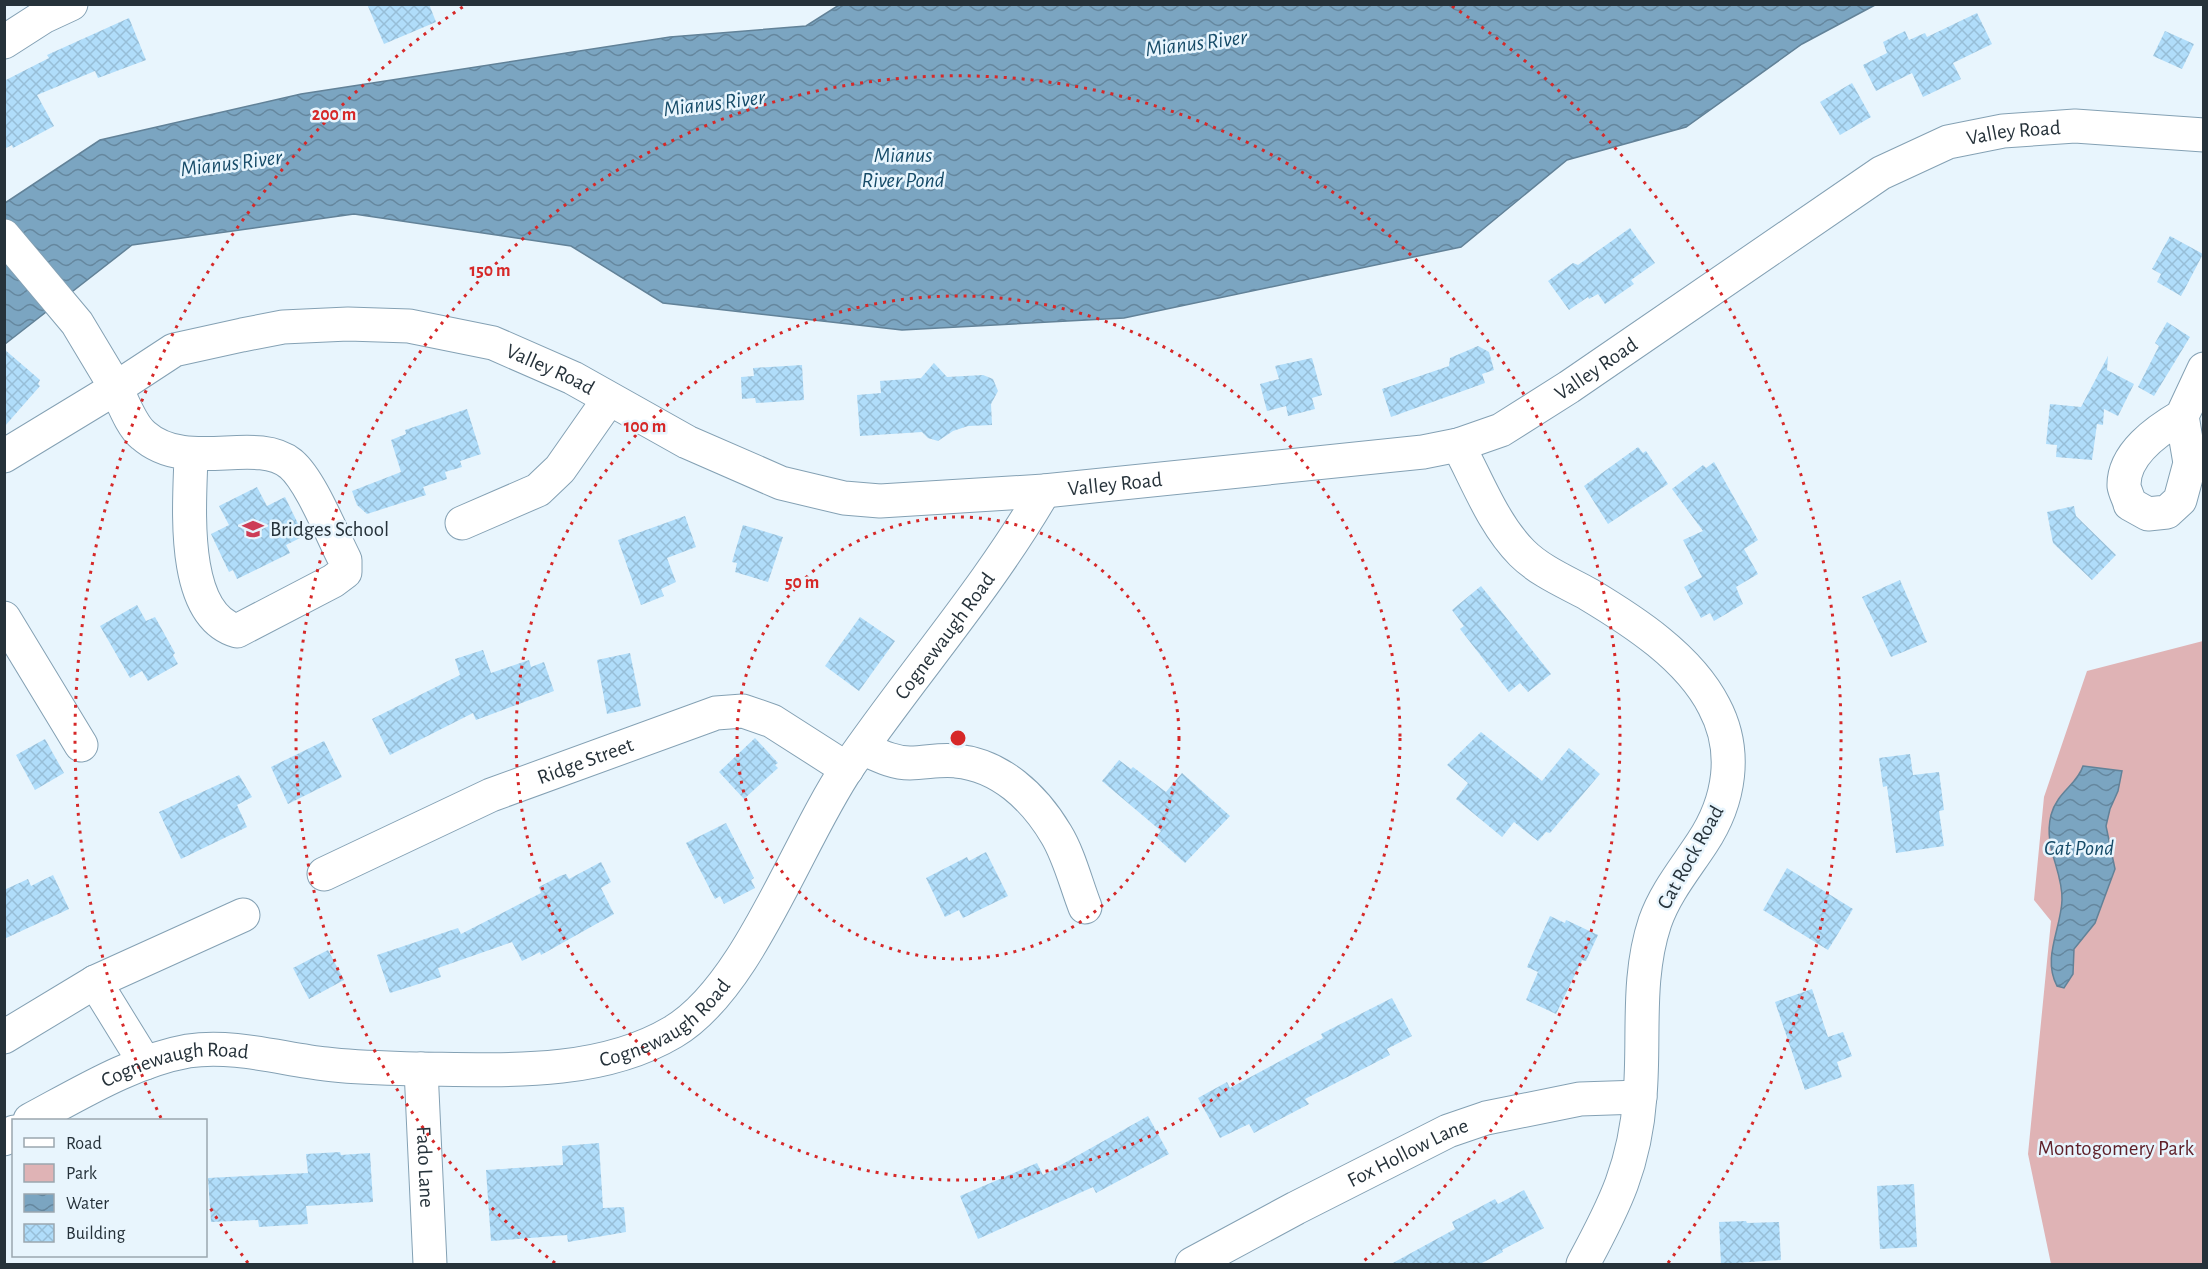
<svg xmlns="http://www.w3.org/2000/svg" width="2208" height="1269" font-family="'Alegreya Sans',sans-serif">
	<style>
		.green { fill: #dfb3b5 }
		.water { fill: url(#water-waves); stroke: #628298; stroke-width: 1.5 }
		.building { fill: url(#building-cross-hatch) }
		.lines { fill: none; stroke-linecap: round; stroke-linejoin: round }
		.minor-casing { stroke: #84a1b4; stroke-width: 35 }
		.major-casing { stroke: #84a1b4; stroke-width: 35 }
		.minor { stroke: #fff; stroke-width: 33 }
		.major { stroke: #fff; stroke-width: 33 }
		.ring { fill: none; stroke: #d62828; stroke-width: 3; stroke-dasharray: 3 6 }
		.labels { text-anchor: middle; stroke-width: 5; stroke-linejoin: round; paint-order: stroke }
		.street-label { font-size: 21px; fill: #26323a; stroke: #e8f5fd }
		.poi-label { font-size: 21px; fill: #26323a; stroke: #e8f5fd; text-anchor: start }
		.park-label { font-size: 21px; fill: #5e1f28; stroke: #e8f5fd }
		.water-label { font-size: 22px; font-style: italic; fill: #164b68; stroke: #e8f5fd }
		.centre { fill: #d62828; stroke: #e8f5fd; stroke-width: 3 }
		.ring-label { font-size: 18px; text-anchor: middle; font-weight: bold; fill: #d62828; stroke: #e8f5fd; stroke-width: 5; stroke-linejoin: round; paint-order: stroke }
	</style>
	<defs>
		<pattern id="water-waves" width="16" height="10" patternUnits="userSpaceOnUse" patternTransform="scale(1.5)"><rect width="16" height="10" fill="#7ba5c1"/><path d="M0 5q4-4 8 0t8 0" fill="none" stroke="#65879e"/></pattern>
		<pattern id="building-cross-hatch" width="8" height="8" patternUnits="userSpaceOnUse" patternTransform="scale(1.5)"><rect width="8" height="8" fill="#b0ddfa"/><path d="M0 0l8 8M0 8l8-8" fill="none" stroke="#97bed7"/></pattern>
	</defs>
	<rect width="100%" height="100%" fill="#e8f5fd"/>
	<polygon class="green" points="2203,641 2203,1264 2051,1264 2028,1154 2051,921 2034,900 2044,797 2087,671"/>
	<g class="water">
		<polygon points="839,5 1875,5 1802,44 1686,127 1567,160 1461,247 1124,318 902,330 663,303 571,246 354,214 132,245 5,344 5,203 100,140 301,94 670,37 806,26"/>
		<path d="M2083,766L2122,771L2118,791L2110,809L2106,826L2115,869L2095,923L2074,949L2073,974L2064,988L2057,986C2042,958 2061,929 2062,900C2063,870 2043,848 2051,815C2057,792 2077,785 2083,766Z"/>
	</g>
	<g class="building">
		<polygon points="367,4 429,4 436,22 384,44"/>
		<polygon points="1977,13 1992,44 1953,63 1961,79 1923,97 1912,73 1876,91 1863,65 1887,53 1883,42 1905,31 1909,40 1925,33 1927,37"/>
		<polygon points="129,18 146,60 98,78 95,71 37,95 54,126 13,148 12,145 4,149 4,81 49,58 47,55"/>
		<polygon points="2165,31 2194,44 2182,69 2153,56"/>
		<polygon points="1852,83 1871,117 1840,135 1820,102"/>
		<polygon points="1630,228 1655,263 1631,280 1634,284 1605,304 1598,294 1589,299 1588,297 1569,310 1548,281 1573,263 1578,265"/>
		<polygon points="2170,236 2203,254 2181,296 2157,282 2161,274 2152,269"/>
		<polygon points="2167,322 2190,337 2154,396 2138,387 2159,346 2155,343"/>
		<polygon points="1478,346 1489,352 1494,370 1482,374 1485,383 1391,417 1382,389 1449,366 1450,358"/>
		<polygon points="4,349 40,380 38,384 40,386 4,427"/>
		<polygon points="2108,356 2107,370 2134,384 2118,416 2104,409 2103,425 2097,424 2092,460 2056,457 2057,445 2046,444 2050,404 2081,407"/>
		<polygon points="1312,358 1322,395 1312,398 1315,409 1288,416 1286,406 1267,411 1260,384 1279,379 1275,366"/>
		<polygon points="934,363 947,377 983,375 993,379 998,391 991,404 992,425 968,426 953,431 938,441 928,438 922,432 860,436 857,395 881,393 880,381 921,378"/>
		<polygon points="802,365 804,400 756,403 755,398 742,399 741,377 754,376 753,368"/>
		<polygon points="467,409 481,454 460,461 462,467 445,472 447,479 423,487 426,495 367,514 357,505 352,491 401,472 391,440 406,434 405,430"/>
		<polygon points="1638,447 1643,453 1646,451 1668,484 1608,524 1584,486"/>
		<polygon points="1714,462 1758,540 1744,549 1758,574 1736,587 1743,604 1714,621 1710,613 1701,618 1684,587 1702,577 1683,540 1703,531 1672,489 1703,465 1706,468"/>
		<polygon points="257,487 267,506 285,497 304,536 286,545 290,553 237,579 233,570 229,572 211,534 229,525 219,506"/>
		<polygon points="2074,506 2076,516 2116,555 2092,580 2053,543 2047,512"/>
		<polygon points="685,516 696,547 667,558 676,582 661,589 664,596 641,605 618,540"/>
		<polygon points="743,525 783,537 768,582 735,572 737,563 732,562"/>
		<polygon points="1900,580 1927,642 1891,657 1862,597"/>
		<polygon points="1481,586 1551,674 1528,692 1520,683 1509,692 1460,629 1464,626 1452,610"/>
		<polygon points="137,605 146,621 155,617 175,653 173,655 178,664 148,681 142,671 130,678 100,626"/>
		<polygon points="860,617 895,641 859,691 825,666"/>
		<polygon points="483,650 491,673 529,660 531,667 544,662 554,691 476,720 473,713 390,755 372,719 460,675 455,659"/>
		<polygon points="630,653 641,706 607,714 597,660"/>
		<polygon points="1481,732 1542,781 1569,748 1600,774 1550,833 1546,832 1538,841 1514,822 1502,837 1456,799 1468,783 1447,765"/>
		<polygon points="755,738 778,763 775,765 778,768 744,799 719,772"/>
		<polygon points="45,739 64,773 35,790 16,755"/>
		<polygon points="324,741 342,777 288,804 271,767"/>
		<polygon points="1910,754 1913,775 1939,772 1944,810 1939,811 1944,846 1896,853 1887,786 1883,787 1879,758"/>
		<polygon points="1119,760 1131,769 1133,767 1166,792 1182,773 1230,816 1185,863 1156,837 1161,831 1102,781"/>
		<polygon points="239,775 252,797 237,805 247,827 181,859 159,812"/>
		<polygon points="726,823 754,878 751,880 755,888 724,904 720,896 715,899 686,843"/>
		<polygon points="986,852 1008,896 963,918 959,910 945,917 926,878 967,857 969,861"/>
		<polygon points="601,862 611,882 601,888 614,914 541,955 540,952 522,961 512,942 438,968 441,977 390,993 377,955 458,928 461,934 541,893 539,887 560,876 566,874 569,879"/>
		<polygon points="1787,868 1853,909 1828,950 1763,910"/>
		<polygon points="53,875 69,909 4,939 4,890 28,879 31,886"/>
		<polygon points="1550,916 1565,923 1566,920 1598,935 1586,961 1582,960 1556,1014 1526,1000 1538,972 1527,967"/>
		<polygon points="328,950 344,980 309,999 293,968"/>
		<polygon points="1812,989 1828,1037 1843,1032 1852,1056 1837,1062 1842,1077 1805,1090 1775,1002"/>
		<polygon points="1392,998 1412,1036 1387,1049 1390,1055 1305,1099 1309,1104 1254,1133 1249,1124 1220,1138 1198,1098 1227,1082 1230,1088 1323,1038 1321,1034"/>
		<polygon points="1148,1116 1169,1154 1096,1193 1093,1187 978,1239 960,1196 1037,1163 1043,1175"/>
		<polygon points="599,1143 603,1208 624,1207 626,1232 568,1242 567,1235 491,1241 486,1170 563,1165 562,1146"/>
		<polygon points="340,1152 341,1155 370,1153 373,1202 306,1206 308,1224 259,1227 258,1220 211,1222 208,1178 308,1173 306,1154"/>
		<polygon points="1914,1184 1917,1247 1880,1249 1877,1186"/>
		<polygon points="1524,1190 1544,1228 1502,1250 1503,1252 1480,1264 1391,1264 1455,1229 1452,1222 1495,1199 1498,1204"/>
		<polygon points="1746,1221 1747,1223 1779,1222 1781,1260 1721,1264 1719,1222"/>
	</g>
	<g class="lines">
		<defs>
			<g id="minor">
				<polyline points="4,42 43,17 71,4"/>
				<path d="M2182,416C2158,430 2123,454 2124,486C2125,492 2129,499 2130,504L2148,514L2167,512L2180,500L2190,463L2182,416L2204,369"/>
				<path d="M1458,445C1477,480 1493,524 1522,553C1540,571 1566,582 1588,594C1633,621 1689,657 1714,706C1738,751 1730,801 1702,843C1685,869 1665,893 1655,922C1636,979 1645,1038 1640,1096C1635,1165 1615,1205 1583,1264"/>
				<path d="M4,456L116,388C123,402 131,425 143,435C187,474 255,435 291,464C311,481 332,535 345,560V572L333,581L237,631C179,614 190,502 191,455"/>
				<polyline points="462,523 538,490 560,469 609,399"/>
				<polyline points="4,618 81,745"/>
				<path d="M862,748C878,755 893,763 910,763C926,763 940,759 956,761C1000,765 1034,797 1056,834C1069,855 1076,884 1085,907"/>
				<path id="s1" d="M324,874L491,795L716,713L743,711L772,721L847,769"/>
				<polyline points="95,982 145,1063"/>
				<polyline points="4,1037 95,982 243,915"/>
				<path id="s2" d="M421,1069L430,1264"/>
				<path id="s3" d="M30,1120C79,1094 132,1061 188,1051C233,1044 282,1059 326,1064C357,1068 389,1068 419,1069C503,1070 599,1076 673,1032C748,988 798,840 848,767C912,674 987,589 1044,491"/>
				<polyline points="4,1139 14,1132"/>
				<path id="s4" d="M1192,1264L1296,1208L1448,1131L1486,1118L1580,1099L1640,1097"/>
			</g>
			<g id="major">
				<path id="s5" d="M4,236L77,323L116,388L174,350L242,335L283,327L348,324L409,326L493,343L573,378L687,442L781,483L844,498L880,501L1044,491L1423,452L1458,445L1501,430L1569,387L1881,173L1948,142L2003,131L2075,126L2204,135"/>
			</g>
		</defs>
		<use href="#minor" class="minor-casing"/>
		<use href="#major" class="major-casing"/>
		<use href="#minor" class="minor"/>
		<use href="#major" class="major"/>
	</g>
	<g class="ring">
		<circle cx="958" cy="738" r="221"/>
		<circle cx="958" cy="738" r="442"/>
		<path d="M555 1263A662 662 0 1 1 1361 1263"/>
		<path d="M248 1263A883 883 0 0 1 209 1206M161 1118A883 883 0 0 1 464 6M1452 6A883 883 0 0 1 1668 1263"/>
	</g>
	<defs>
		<symbol id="school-bare" viewBox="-9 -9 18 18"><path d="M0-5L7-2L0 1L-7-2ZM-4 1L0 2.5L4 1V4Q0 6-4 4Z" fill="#cd3c55" stroke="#e8f5fd" stroke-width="2.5" paint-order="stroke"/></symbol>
	</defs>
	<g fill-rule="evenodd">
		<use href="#school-bare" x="238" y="514" width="30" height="30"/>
	</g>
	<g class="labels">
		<g class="street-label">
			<text dy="7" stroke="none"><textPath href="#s5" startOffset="2229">Valley Road</textPath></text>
			<text dy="7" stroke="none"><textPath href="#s5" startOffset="1743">Valley Road</textPath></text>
			<text dy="7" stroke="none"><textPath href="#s5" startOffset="645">Valley Road</textPath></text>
			<text dy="7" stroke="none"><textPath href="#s5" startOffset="1239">Valley Road</textPath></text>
			<text dy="7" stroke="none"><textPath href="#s3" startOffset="1149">Cognewaugh Road</textPath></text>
			<text dy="7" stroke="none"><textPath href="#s1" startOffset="285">Ridge Street</textPath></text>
			<text transform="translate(1690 857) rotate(-61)" y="7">Cat Rock Road</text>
			<text dy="7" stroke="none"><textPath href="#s3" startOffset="663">Cognewaugh Road</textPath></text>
			<text dy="7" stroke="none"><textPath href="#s3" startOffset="158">Cognewaugh Road</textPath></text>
			<text dy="7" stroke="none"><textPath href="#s4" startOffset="243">Fox Hollow Lane</textPath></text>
			<text dy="7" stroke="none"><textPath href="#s2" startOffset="98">Fado Lane</textPath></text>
		</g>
		<g class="poi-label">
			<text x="270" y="536">Bridges School</text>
		</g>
		<g class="park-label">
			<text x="2116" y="1155">Montogomery Park</text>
		</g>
		<g class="water-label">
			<text transform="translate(1196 42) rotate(-7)" y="8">Mianus River</text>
			<text transform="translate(714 102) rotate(-7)" y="8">Mianus River</text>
			<text x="903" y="162">Mianus<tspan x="903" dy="25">River Pond</tspan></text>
			<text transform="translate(231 162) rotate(-7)" y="8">Mianus River</text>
			<text x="2079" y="855">Cat Pond</text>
		</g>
	</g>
	<circle cx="958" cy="738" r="9" class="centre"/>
	<g class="ring-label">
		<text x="334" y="120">200 m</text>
		<text x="490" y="276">150 m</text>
		<text x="645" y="432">100 m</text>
		<text x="802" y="588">50 m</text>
	</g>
	<rect width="2208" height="1269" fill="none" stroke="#26323a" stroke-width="12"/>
	<rect x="12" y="1119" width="195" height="138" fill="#e8f5fd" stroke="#9aa7af" stroke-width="1.5"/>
	<rect x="24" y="1138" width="30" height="9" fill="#ffffff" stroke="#9aa7af" stroke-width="1.5"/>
	<text x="66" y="1149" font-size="18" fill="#26323a">Road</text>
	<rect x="24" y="1164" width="30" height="18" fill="#dfb3b5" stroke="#9aa7af" stroke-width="1.5"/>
	<text x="66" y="1179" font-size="18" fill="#26323a">Park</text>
	<rect x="24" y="1194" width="30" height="18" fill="url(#water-waves)" stroke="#9aa7af" stroke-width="1.5"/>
	<text x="66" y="1209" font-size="18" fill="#26323a">Water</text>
	<rect x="24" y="1224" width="30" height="18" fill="url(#building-cross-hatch)" stroke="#9aa7af" stroke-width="1.5"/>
	<text x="66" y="1239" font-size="18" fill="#26323a">Building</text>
</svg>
